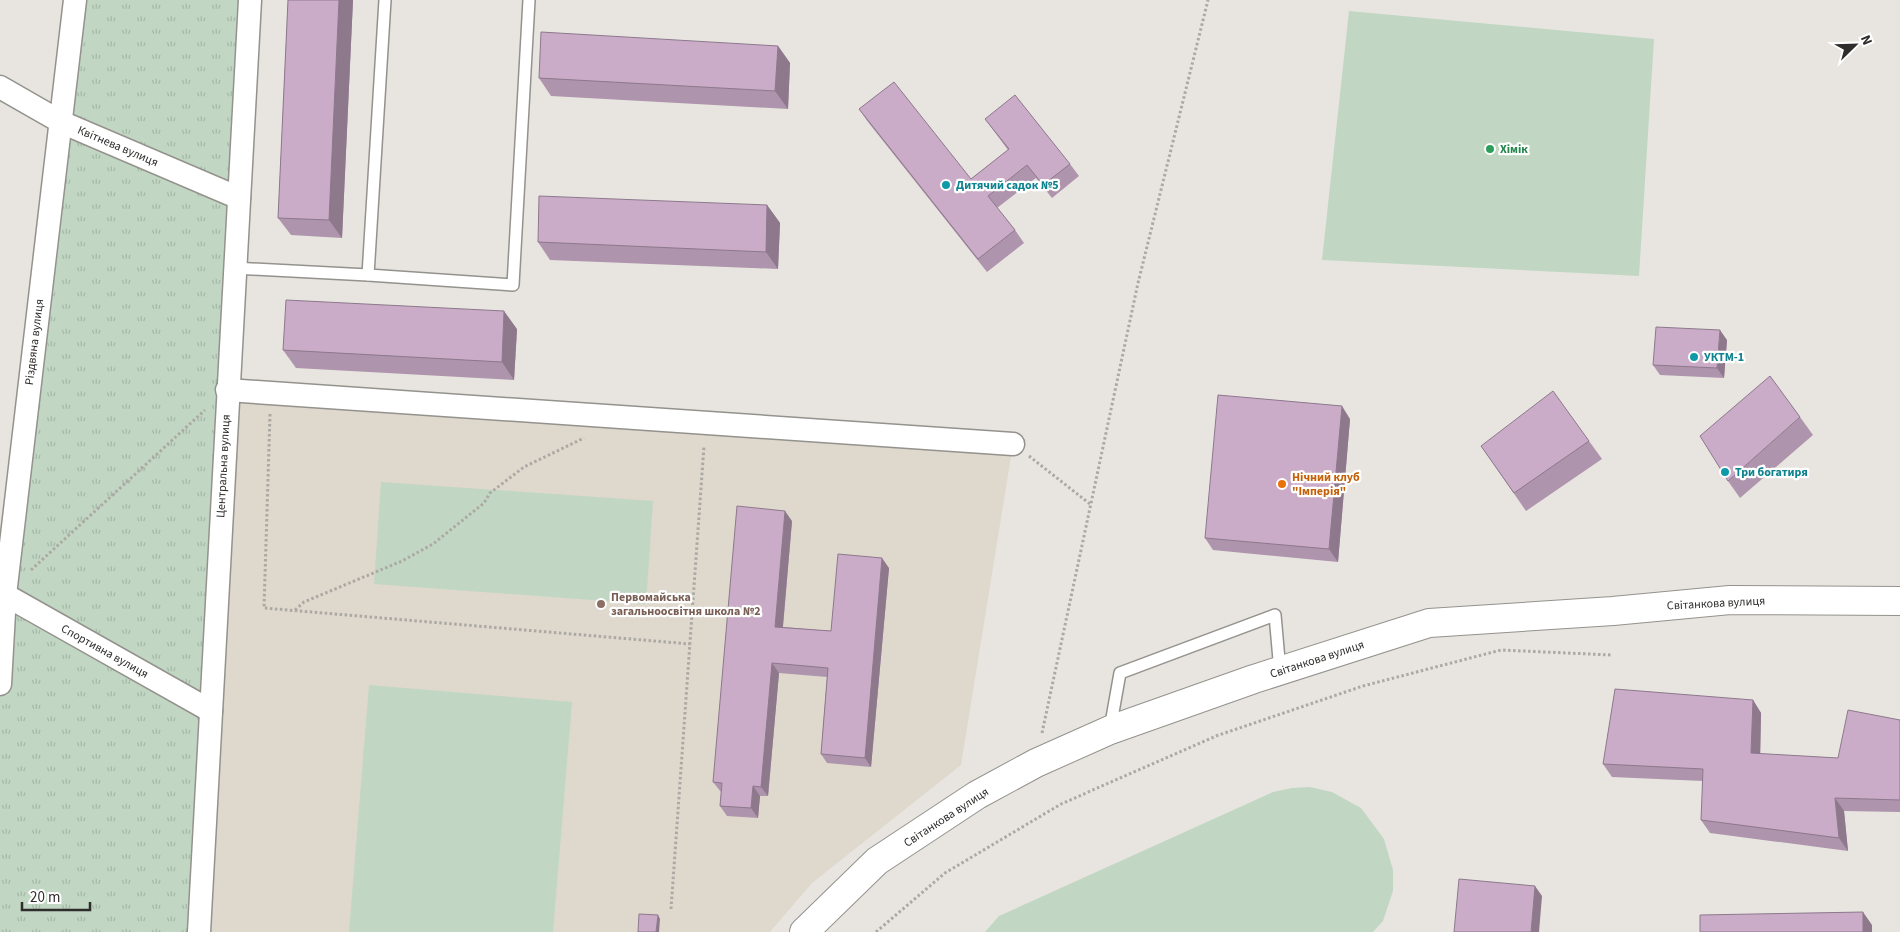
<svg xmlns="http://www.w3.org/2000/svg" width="1900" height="932" font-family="'Source Sans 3',sans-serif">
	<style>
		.built { fill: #ded8cd }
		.grass { fill: url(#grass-tufts) }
		.park { fill: #c1d7c3 }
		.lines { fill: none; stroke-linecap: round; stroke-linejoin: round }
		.service-casing { stroke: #94928d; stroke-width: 14 }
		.minor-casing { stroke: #94928d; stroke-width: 25 }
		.tertiary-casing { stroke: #94928d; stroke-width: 30 }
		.path { stroke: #aca9a5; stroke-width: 3; stroke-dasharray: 2.5 2.5; stroke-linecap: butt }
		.service { stroke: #fff; stroke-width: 11 }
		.minor { stroke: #fff; stroke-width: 22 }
		.tertiary { stroke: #fff; stroke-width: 28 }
		.wall { fill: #ae94ac }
		.shaded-wall { fill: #8d788c }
		.building { fill: #caacc8; stroke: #8d788c }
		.leisure-dot { fill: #2e9e5b; stroke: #fff; stroke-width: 2 }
		.culture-dot { fill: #0f9aa8; stroke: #fff; stroke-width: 2 }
		.food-dot { fill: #e8710a; stroke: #fff; stroke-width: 2 }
		.education-dot { fill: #8d6e63; stroke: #fff; stroke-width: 2 }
		.labels { text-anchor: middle; stroke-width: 4.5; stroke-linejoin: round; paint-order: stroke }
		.street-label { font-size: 12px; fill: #2e2d2b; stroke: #fff }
		.leisure-label { font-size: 12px; font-weight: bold; fill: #27864d; stroke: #fff; text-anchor: start }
		.culture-label { font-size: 12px; font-weight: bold; fill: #0d838f; stroke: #fff; text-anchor: start }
		.food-label { font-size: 12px; font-weight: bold; fill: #c56008; stroke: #fff; text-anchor: start }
		.education-label { font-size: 12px; font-weight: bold; fill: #785e54; stroke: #fff; text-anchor: start }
	</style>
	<defs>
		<pattern id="grass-tufts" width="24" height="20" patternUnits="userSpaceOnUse" patternTransform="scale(1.25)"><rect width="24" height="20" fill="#c1d7c3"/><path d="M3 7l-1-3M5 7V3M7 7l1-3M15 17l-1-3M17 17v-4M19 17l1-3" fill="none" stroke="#a6b9a8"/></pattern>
	</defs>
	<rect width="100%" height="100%" fill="#e8e5e0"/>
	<polygon class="built" points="227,390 1013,444 961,765 812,883 770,932 199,932"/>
	<polygon class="grass" points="75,0 250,0 199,932 0,932 0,684"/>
	<g class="park">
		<polygon points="1349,11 1654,39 1639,276 1322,260"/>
		<polygon points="381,482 653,501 646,604 374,584"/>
		<polygon points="369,685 572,702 553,932 349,932"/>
		<polygon points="1310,787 1332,792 1361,808 1384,839 1393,870 1393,891 1383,921 1373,932 985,932 999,916 1273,792 1292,788"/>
	</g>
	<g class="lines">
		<defs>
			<g id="service">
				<polyline points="234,268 368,275 385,0"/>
				<polyline points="368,275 513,285 529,0"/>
				<polyline points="1110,729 1120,673 1275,615 1280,671"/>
			</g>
			<g id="minor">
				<polyline points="0,87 61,122 239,198"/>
				<polyline points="227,390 1013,444"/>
				<polyline points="0,592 211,711"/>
				<polyline points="0,684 5,595 75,0"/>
				<polyline points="199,932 250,0"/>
			</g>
			<polyline id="tertiary" points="804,932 877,861 977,795 1036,763 1110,730 1254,679 1429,623 1613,611 1730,600 1900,601"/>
		</defs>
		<use href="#service" class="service-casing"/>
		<use href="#minor" class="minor-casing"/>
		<use href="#tertiary" class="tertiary-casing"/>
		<g class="path">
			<polyline points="270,414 264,608 690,644"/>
			<polyline points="1029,456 1090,504"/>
			<polyline points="31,570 205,410"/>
			<polyline points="295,610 304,602 402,561 433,544 484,503 490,493 524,467 584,438"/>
			<polyline points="1042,733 1138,283 1208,0"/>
			<polyline points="671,909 704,446"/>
			<polyline points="876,932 945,873 1061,804 1216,736 1363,686 1501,650 1611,655"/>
		</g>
		<use href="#service" class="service"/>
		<use href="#minor" class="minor"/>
		<use href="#tertiary" class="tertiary"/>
	</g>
	<g class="wall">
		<polygon points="288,0 353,0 342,238 291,235 278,218"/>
		<polygon points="778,46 790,63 788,109 551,96 539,78"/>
		<polygon points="859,109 971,179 1008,150 985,119 1070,164 1079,176 1052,198 1036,178 997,208 1015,230 1024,243 987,272 868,122"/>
		<polygon points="767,205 780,223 778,269 550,260 538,242"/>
		<polygon points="517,329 514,380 296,368 283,350"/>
		<polygon points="1727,340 1724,378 1660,375 1653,365"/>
		<polygon points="1800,417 1813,435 1740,498 1728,481"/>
		<polygon points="1350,419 1338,562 1213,550 1205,538"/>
		<polygon points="1589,441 1602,459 1526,511 1481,446"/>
		<polygon points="792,521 783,627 831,631 889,568 871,767 827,763 821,754 827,677 779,673 768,796 760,796 758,818 727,816 720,806 721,792 713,782"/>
		<polygon points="1753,700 1761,713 1760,754 1838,758 1900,720 1900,812 1844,811 1848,851 1710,833 1701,820 1703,781 1612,777 1603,764"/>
	</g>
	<g class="shaded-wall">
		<polygon points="339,0 353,0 342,238 329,220"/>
		<polygon points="778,46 790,63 788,109 775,91"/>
		<polygon points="767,205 780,223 778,269 766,252"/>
		<polygon points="504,311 517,329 514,380 502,362"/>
		<polygon points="1720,330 1727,340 1724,378 1717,368"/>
		<polygon points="1342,406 1350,419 1338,562 1329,549"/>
		<polygon points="785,511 792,521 782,636 775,627"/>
		<polygon points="882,558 889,568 871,767 865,758"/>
		<polygon points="772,663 779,673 768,796 761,787"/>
		<polygon points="1753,700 1761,713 1760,766 1751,753"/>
		<polygon points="753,786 760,796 758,818 751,808"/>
		<polygon points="1835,798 1844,811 1848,851 1839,838"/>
		<polygon points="1535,886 1542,896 1539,932 1531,932"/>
		<polygon points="1863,912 1872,925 1872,932 1863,932"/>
		<polygon points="658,915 660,919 659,932 656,932"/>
	</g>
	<g class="building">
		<polygon points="288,0 339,0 329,220 278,218"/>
		<polygon points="541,32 778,46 775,91 539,78"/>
		<polygon points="894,82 971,179 1009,149 985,119 1015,95 1070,164 1043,185 1027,165 988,196 1015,230 978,259 859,109"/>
		<polygon points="539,196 767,205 766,252 538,242"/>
		<polygon points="286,300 504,311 502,362 283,350"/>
		<polygon points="1656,327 1720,330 1717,368 1653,365"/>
		<polygon points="1770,376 1800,417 1728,481 1700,436"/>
		<polygon points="1553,391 1589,441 1514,493 1481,446"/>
		<polygon points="1218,395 1342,406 1329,549 1205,538"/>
		<polygon points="737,506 785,511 775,627 831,631 838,554 882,558 865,758 821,754 828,668 772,663 761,787 753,786 751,808 720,806 722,783 713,782"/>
		<polygon points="1615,689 1753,700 1751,753 1838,758 1848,710 1900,720 1900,800 1835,798 1839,838 1701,820 1703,769 1603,764"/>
		<polygon points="1459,879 1535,886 1531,932 1454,932"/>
		<polygon points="1863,912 1863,932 1700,932 1700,915"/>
		<polygon points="639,914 658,915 656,932 638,932"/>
	</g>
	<circle class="leisure-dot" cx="1490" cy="149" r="5"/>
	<g class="culture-dot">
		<circle cx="946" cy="185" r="5"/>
		<circle cx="1694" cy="357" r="5"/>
		<circle cx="1725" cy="472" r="5"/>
	</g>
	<circle class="food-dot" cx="1282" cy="484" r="5"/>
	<circle class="education-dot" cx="601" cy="604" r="5"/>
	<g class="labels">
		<g class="street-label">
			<text transform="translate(118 146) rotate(23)" y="4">Квітнева вулиця</text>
			<text transform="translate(34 342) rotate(-83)" y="4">Різдвяна вулиця</text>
			<text transform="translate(223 466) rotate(-87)" y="4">Центральна вулиця</text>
			<text transform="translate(1716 603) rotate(-3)" y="4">Світанкова вулиця</text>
			<text transform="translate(105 651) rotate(29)" y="4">Спортивна вулиця</text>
			<text transform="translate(1317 659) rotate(-18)" y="4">Світанкова вулиця</text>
			<text transform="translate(946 817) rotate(-33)" y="4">Світанкова вулиця</text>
		</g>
		<g class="leisure-label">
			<text x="1500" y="153">Хімік</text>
		</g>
		<g class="culture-label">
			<text x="956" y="189">Дитячий садок №5</text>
			<text x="1704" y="361">УКТМ-1</text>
			<text x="1735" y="476">Три богатиря</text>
		</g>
		<g class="food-label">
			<text x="1292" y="481">Нічний клуб<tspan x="1292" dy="14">"Імперія"</tspan></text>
		</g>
		<g class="education-label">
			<text x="611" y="601">Первомайська<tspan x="611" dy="14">загальноосвітня школа №2</tspan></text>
		</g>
	</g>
	<g transform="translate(1855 45) rotate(67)" stroke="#ffffff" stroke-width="4" paint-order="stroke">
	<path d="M0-4L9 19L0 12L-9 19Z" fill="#2e2d2b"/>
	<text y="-8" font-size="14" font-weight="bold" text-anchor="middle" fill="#2e2d2b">N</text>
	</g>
	<path d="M22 902v8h68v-8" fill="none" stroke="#2e2d2b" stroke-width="2.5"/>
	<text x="30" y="902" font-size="15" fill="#2e2d2b" stroke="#ffffff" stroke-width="4" paint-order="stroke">20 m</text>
</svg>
